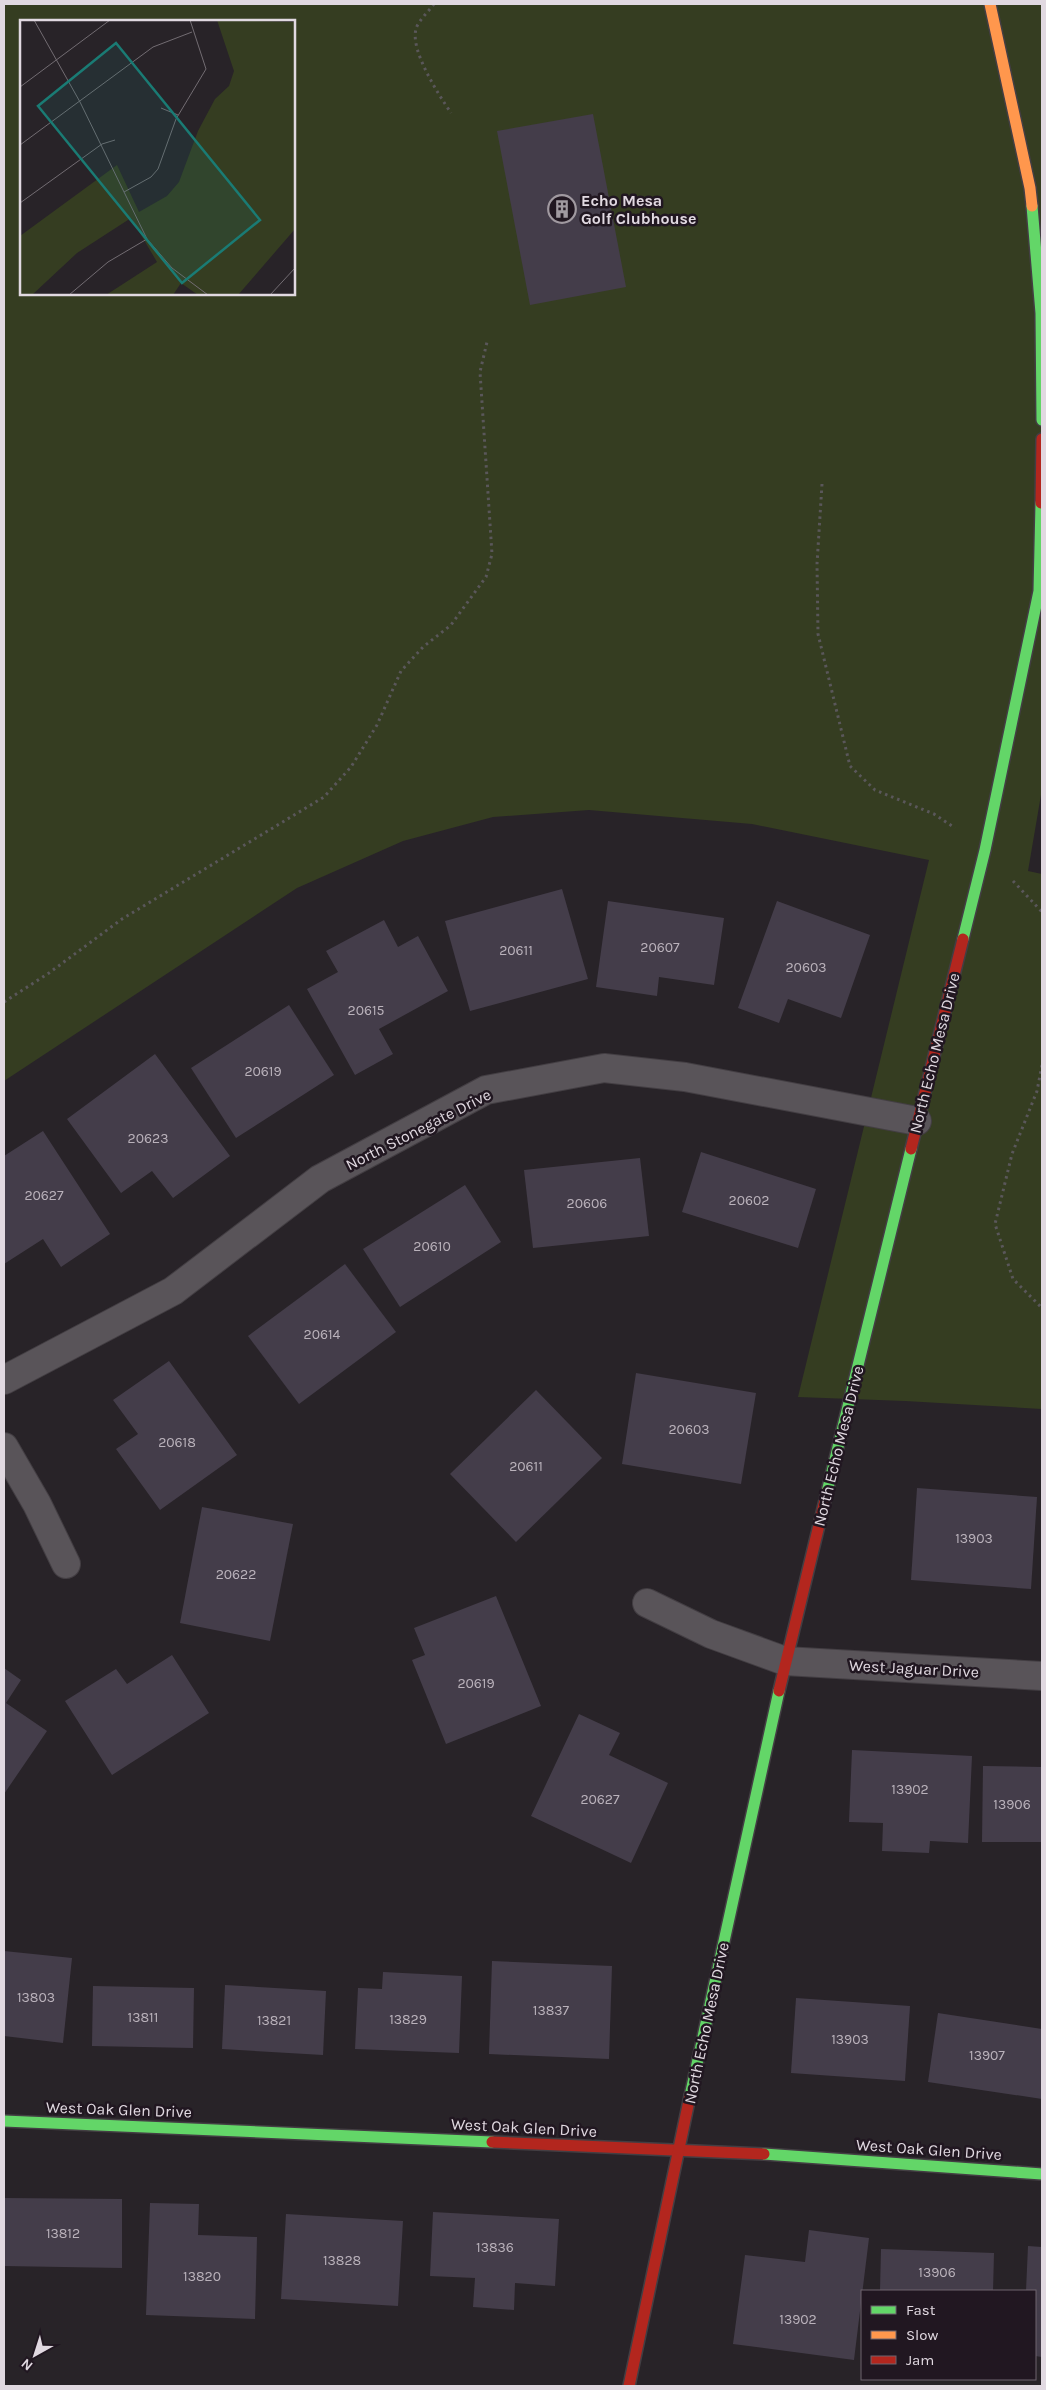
<svg xmlns="http://www.w3.org/2000/svg" width="1046" height="2390" font-family="Karla,sans-serif">
	<style>
		.green { fill: #353d21; fill-rule: evenodd }
		.building { fill: #443d4a }
		.lines { fill: none; stroke-linecap: round; stroke-linejoin: round }
		.street-casing { stroke: #433e43; stroke-width: 30 }
		.fast-casing { stroke: #433e43; stroke-width: 14 }
		.slow-casing { stroke: #433e43; stroke-width: 14 }
		.jam-casing { stroke: #433e43; stroke-width: 14 }
		.path { stroke: #5a575a; stroke-width: 3; stroke-dasharray: 2.5 4; stroke-linecap: butt }
		.street { stroke: #595459; stroke-width: 28 }
		.fast { stroke: #63d668; stroke-width: 11 }
		.slow { stroke: #ff974d; stroke-width: 11 }
		.jam { stroke: #b3261e; stroke-width: 11 }
		.labels { text-anchor: middle; stroke-width: 5; stroke-linejoin: round; paint-order: stroke }
		.number-label { font-size: 14px; fill: #bab2bb }
		.poi-label { font-size: 16px; font-weight: bold; fill: #e1d9e1; stroke: #211721; text-anchor: start }
		.street-label { font-size: 16px; fill: #e1d9e1; stroke: #211721 }
		.inset-road { fill: none; stroke: #726c72; stroke-width: 1 }
		.view { fill: #1a7b74; fill-opacity: 0.15; stroke: #1a7b74; stroke-width: 2.5 }
		.inset-edge { fill: none; stroke: #e1d9e1; stroke-width: 2.5 }
	</style>
	<rect width="100%" height="100%" fill="#282328"/>
	<path class="green" d="M4,4H1042V789L1028,871L1042,874V1409L905,1401L798,1397L929,860L752,824L589,810L493,817L403,841L297,888L4,1081ZM21,21H294V294H21Z"/>
	<g class="building">
		<polygon points="593,114 626,287 530,305 497,131"/>
		<polygon points="562,889 588,979 470,1011 445,921"/>
		<polygon points="608,901 724,918 714,985 659,977 657,996 596,987"/>
		<polygon points="777,901 870,935 841,1018 788,999 779,1023 738,1008"/>
		<polygon points="384,920 398,947 418,936 448,991 379,1029 393,1054 355,1075 307,989 338,972 326,951"/>
		<polygon points="289,1005 334,1075 236,1138 191,1068"/>
		<polygon points="155,1054 230,1156 173,1198 152,1171 121,1193 67,1119"/>
		<polygon points="43,1131 110,1234 61,1267 43,1239 4,1264 4,1156"/>
		<polygon points="701,1152 816,1189 798,1248 682,1212"/>
		<polygon points="640,1158 649,1236 533,1248 524,1170"/>
		<polygon points="465,1185 501,1242 400,1307 363,1249"/>
		<polygon points="345,1264 396,1332 299,1404 248,1336"/>
		<polygon points="169,1361 237,1455 160,1510 116,1449 138,1434 113,1400"/>
		<polygon points="636,1373 756,1393 741,1484 622,1464"/>
		<polygon points="536,1390 602,1458 516,1542 450,1474"/>
		<polygon points="917,1488 1037,1497 1031,1589 911,1580"/>
		<polygon points="202,1507 293,1524 270,1641 180,1623"/>
		<polygon points="496,1596 541,1706 446,1744 412,1660 425,1655 414,1628"/>
		<polygon points="172,1655 209,1713 112,1775 65,1701 116,1669 127,1684"/>
		<polygon points="4,1668 21,1680 6,1703 47,1731 4,1794"/>
		<polygon points="579,1714 620,1733 609,1755 668,1783 631,1863 531,1816"/>
		<polygon points="852,1750 972,1756 968,1843 930,1841 929,1853 882,1851 883,1823 849,1822"/>
		<polygon points="983,1766 1042,1767 1042,1842 982,1842"/>
		<polygon points="4,1951 72,1958 63,2043 4,2036"/>
		<polygon points="492,1961 612,1966 609,2059 489,2054"/>
		<polygon points="383,1972 462,1976 459,2053 355,2049 358,1988 382,1989"/>
		<polygon points="225,1985 326,1991 323,2055 222,2049"/>
		<polygon points="93,1986 194,1988 193,2048 92,2046"/>
		<polygon points="796,1998 910,2006 905,2081 791,2073"/>
		<polygon points="938,2013 1042,2029 1042,2099 928,2082"/>
		<polygon points="4,2198 122,2199 122,2268 4,2266"/>
		<polygon points="150,2203 199,2204 198,2235 257,2237 255,2319 146,2315"/>
		<polygon points="433,2212 559,2219 555,2286 515,2283 514,2310 473,2307 475,2278 430,2276"/>
		<polygon points="286,2214 403,2221 398,2306 281,2299"/>
		<polygon points="809,2230 869,2238 854,2360 733,2344 745,2255 805,2262"/>
		<polygon points="1028,2246 1042,2247 1042,2357 1035,2356 1035,2291 1026,2291"/>
		<polygon points="881,2249 994,2253 993,2291 880,2291"/>
	</g>
	<g class="lines">
		<defs>
			<g id="street">
				<polyline points="4,1380 173,1291 320,1179 486,1090 604,1068 685,1077 917,1121"/>
				<polyline points="4,1447 37,1504 66,1564"/>
				<polyline points="647,1603 711,1634 785,1661 1042,1676"/>
			</g>
			<g id="fast">
				<polyline points="1032,206 1041,313 1042,420"/>
				<polyline points="963,939 985,850 1039,591 1041,503"/>
				<polyline points="827,1492 911,1149"/>
				<polyline points="690,2096 779,1691"/>
				<polyline points="4,2121 492,2142"/>
				<polyline points="764,2154 1042,2174"/>
			</g>
			<polyline id="slow" points="990,4 1030,188 1032,206"/>
			<g id="jam">
				<polyline points="1041,503 1042,439"/>
				<polyline points="911,1149 963,939"/>
				<polyline points="779,1691 827,1492"/>
				<polyline points="492,2142 764,2154"/>
				<polyline points="629,2386 690,2096"/>
			</g>
		</defs>
		<use href="#street" class="street-casing"/>
		<use href="#fast" class="fast-casing"/>
		<use href="#slow" class="slow-casing"/>
		<use href="#jam" class="jam-casing"/>
		<g class="path">
			<path d="M434,4C429,11 418,21 416,29C410,51 439,95 451,113"/>
			<polyline points="822,484 817,564 818,634 850,766 875,790 934,814 955,828"/>
			<polyline points="1013,881 1042,912"/>
			<polyline points="4,1002 49,973 122,919 324,797 351,767 377,725 401,671 423,647 451,625 486,577 492,554 480,372 487,342"/>
			<polyline points="1042,1065 1037,1091 1012,1154 995,1224 1013,1279 1042,1308"/>
		</g>
		<use href="#street" class="street"/>
		<use href="#fast" class="fast"/>
		<use href="#slow" class="slow"/>
		<use href="#jam" class="jam"/>
	</g>
	<defs>
		<symbol id="building-ring" viewBox="-11 -11 22 22"><circle r="9.5" fill="#211721" stroke="#a099a0" stroke-width="1.5"/><path d="M-4-6H4V6H1V3H-1V6H-4ZM-2.5-4.3h1.7v1.8h-1.7ZM.8-4.3h1.7v1.8H.8ZM-2.5-1h1.7V.8h-1.7ZM.8-1h1.7V.8H.8Z" fill="#a099a0"/></symbol>
	</defs>
	<g fill-rule="evenodd">
		<use href="#building-ring" x="546" y="193" width="32" height="32"/>
	</g>
	<g class="labels">
		<g class="number-label">
			<text x="660" y="952">20607</text>
			<text x="516" y="955">20611</text>
			<text x="806" y="972">20603</text>
			<text x="366" y="1015">20615</text>
			<text x="263" y="1076">20619</text>
			<text x="148" y="1143">20623</text>
			<text x="44" y="1200">20627</text>
			<text x="749" y="1205">20602</text>
			<text x="587" y="1208">20606</text>
			<text x="432" y="1251">20610</text>
			<text x="322" y="1339">20614</text>
			<text x="689" y="1434">20603</text>
			<text x="177" y="1447">20618</text>
			<text x="526" y="1471">20611</text>
			<text x="974" y="1543">13903</text>
			<text x="236" y="1579">20622</text>
			<text x="476" y="1688">20619</text>
			<text x="910" y="1794">13902</text>
			<text x="600" y="1804">20627</text>
			<text x="1012" y="1809">13906</text>
			<text x="36" y="2002">13803</text>
			<text x="551" y="2015">13837</text>
			<text x="143" y="2022">13811</text>
			<text x="408" y="2024">13829</text>
			<text x="274" y="2025">13821</text>
			<text x="850" y="2044">13903</text>
			<text x="987" y="2060">13907</text>
			<text x="63" y="2238">13812</text>
			<text x="495" y="2252">13836</text>
			<text x="342" y="2265">13828</text>
			<text x="937" y="2277">13906</text>
			<text x="202" y="2281">13820</text>
			<text x="798" y="2324">13902</text>
		</g>
		<g class="poi-label">
			<text x="581" y="206">Echo Mesa<tspan x="581" dy="18">Golf Clubhouse</tspan></text>
		</g>
		<g class="street-label">
			<text transform="translate(934 1053) rotate(-76)" y="6">North Echo Mesa Drive</text>
			<text transform="translate(418 1129) rotate(-27)" y="6">North Stonegate Drive</text>
			<text transform="translate(838 1446) rotate(-76)" y="6">North Echo Mesa Drive</text>
			<text transform="translate(914 1668) rotate(3)" y="6">West Jaguar Drive</text>
			<text transform="translate(706 2023) rotate(-78)" y="6">North Echo Mesa Drive</text>
			<text transform="translate(119 2109) rotate(2)" y="6">West Oak Glen Drive</text>
			<text transform="translate(524 2127) rotate(3)" y="6">West Oak Glen Drive</text>
			<text transform="translate(929 2149) rotate(4)" y="6">West Oak Glen Drive</text>
		</g>
	</g>
	<g transform="translate(20 20)">
		<rect width="275" height="275" fill="#282328"/>
		<path d="M197,0L275,2V209L218,275H178L161,263L153,275H86L137,242L111,198L57,233L12,275H0V216L97,145L119,192L147,176L159,162L178,111L195,79L209,66L214,51Z" fill="#353d21"/>
		<path class="inset-road" d="M14,0L60,82L127,219L152,248L188,275M0,67L90,0M141,88L158,95M0,125L133,27L172,12M104,172L131,157L138,149L156,99L186,49L170,0M0,183L82,124L95,120M49,275L88,242L127,219M250,275L275,248"/>
		<path class="view" d="M96,23L240,200L162,263L18,86Z"/>
		<rect width="275" height="275" class="inset-edge"/>
	</g>
	<rect width="1046" height="2390" fill="none" stroke="#e1d9e1" stroke-width="10"/>
	<rect x="861" y="2290" width="175" height="90" fill="#211721" stroke="#6e656e"/>
	<rect x="871" y="2306" width="25" height="8" fill="#63d668" stroke="#6e656e"/>
	<text x="906" y="2315" font-size="15" fill="#e1d9e1">Fast</text>
	<rect x="871" y="2331" width="25" height="8" fill="#ff974d" stroke="#6e656e"/>
	<text x="906" y="2340" font-size="15" fill="#e1d9e1">Slow</text>
	<rect x="871" y="2356" width="25" height="8" fill="#b3261e" stroke="#6e656e"/>
	<text x="906" y="2365" font-size="15" fill="#e1d9e1">Jam</text>
	<g transform="translate(35 2355) rotate(219)" stroke="#211721" stroke-width="4" paint-order="stroke">
	<path d="M0-4L9 19L0 12L-9 19Z" fill="#e1d9e1"/>
	<text y="-8" font-size="14" font-weight="bold" text-anchor="middle" fill="#e1d9e1">N</text>
	</g>
</svg>
